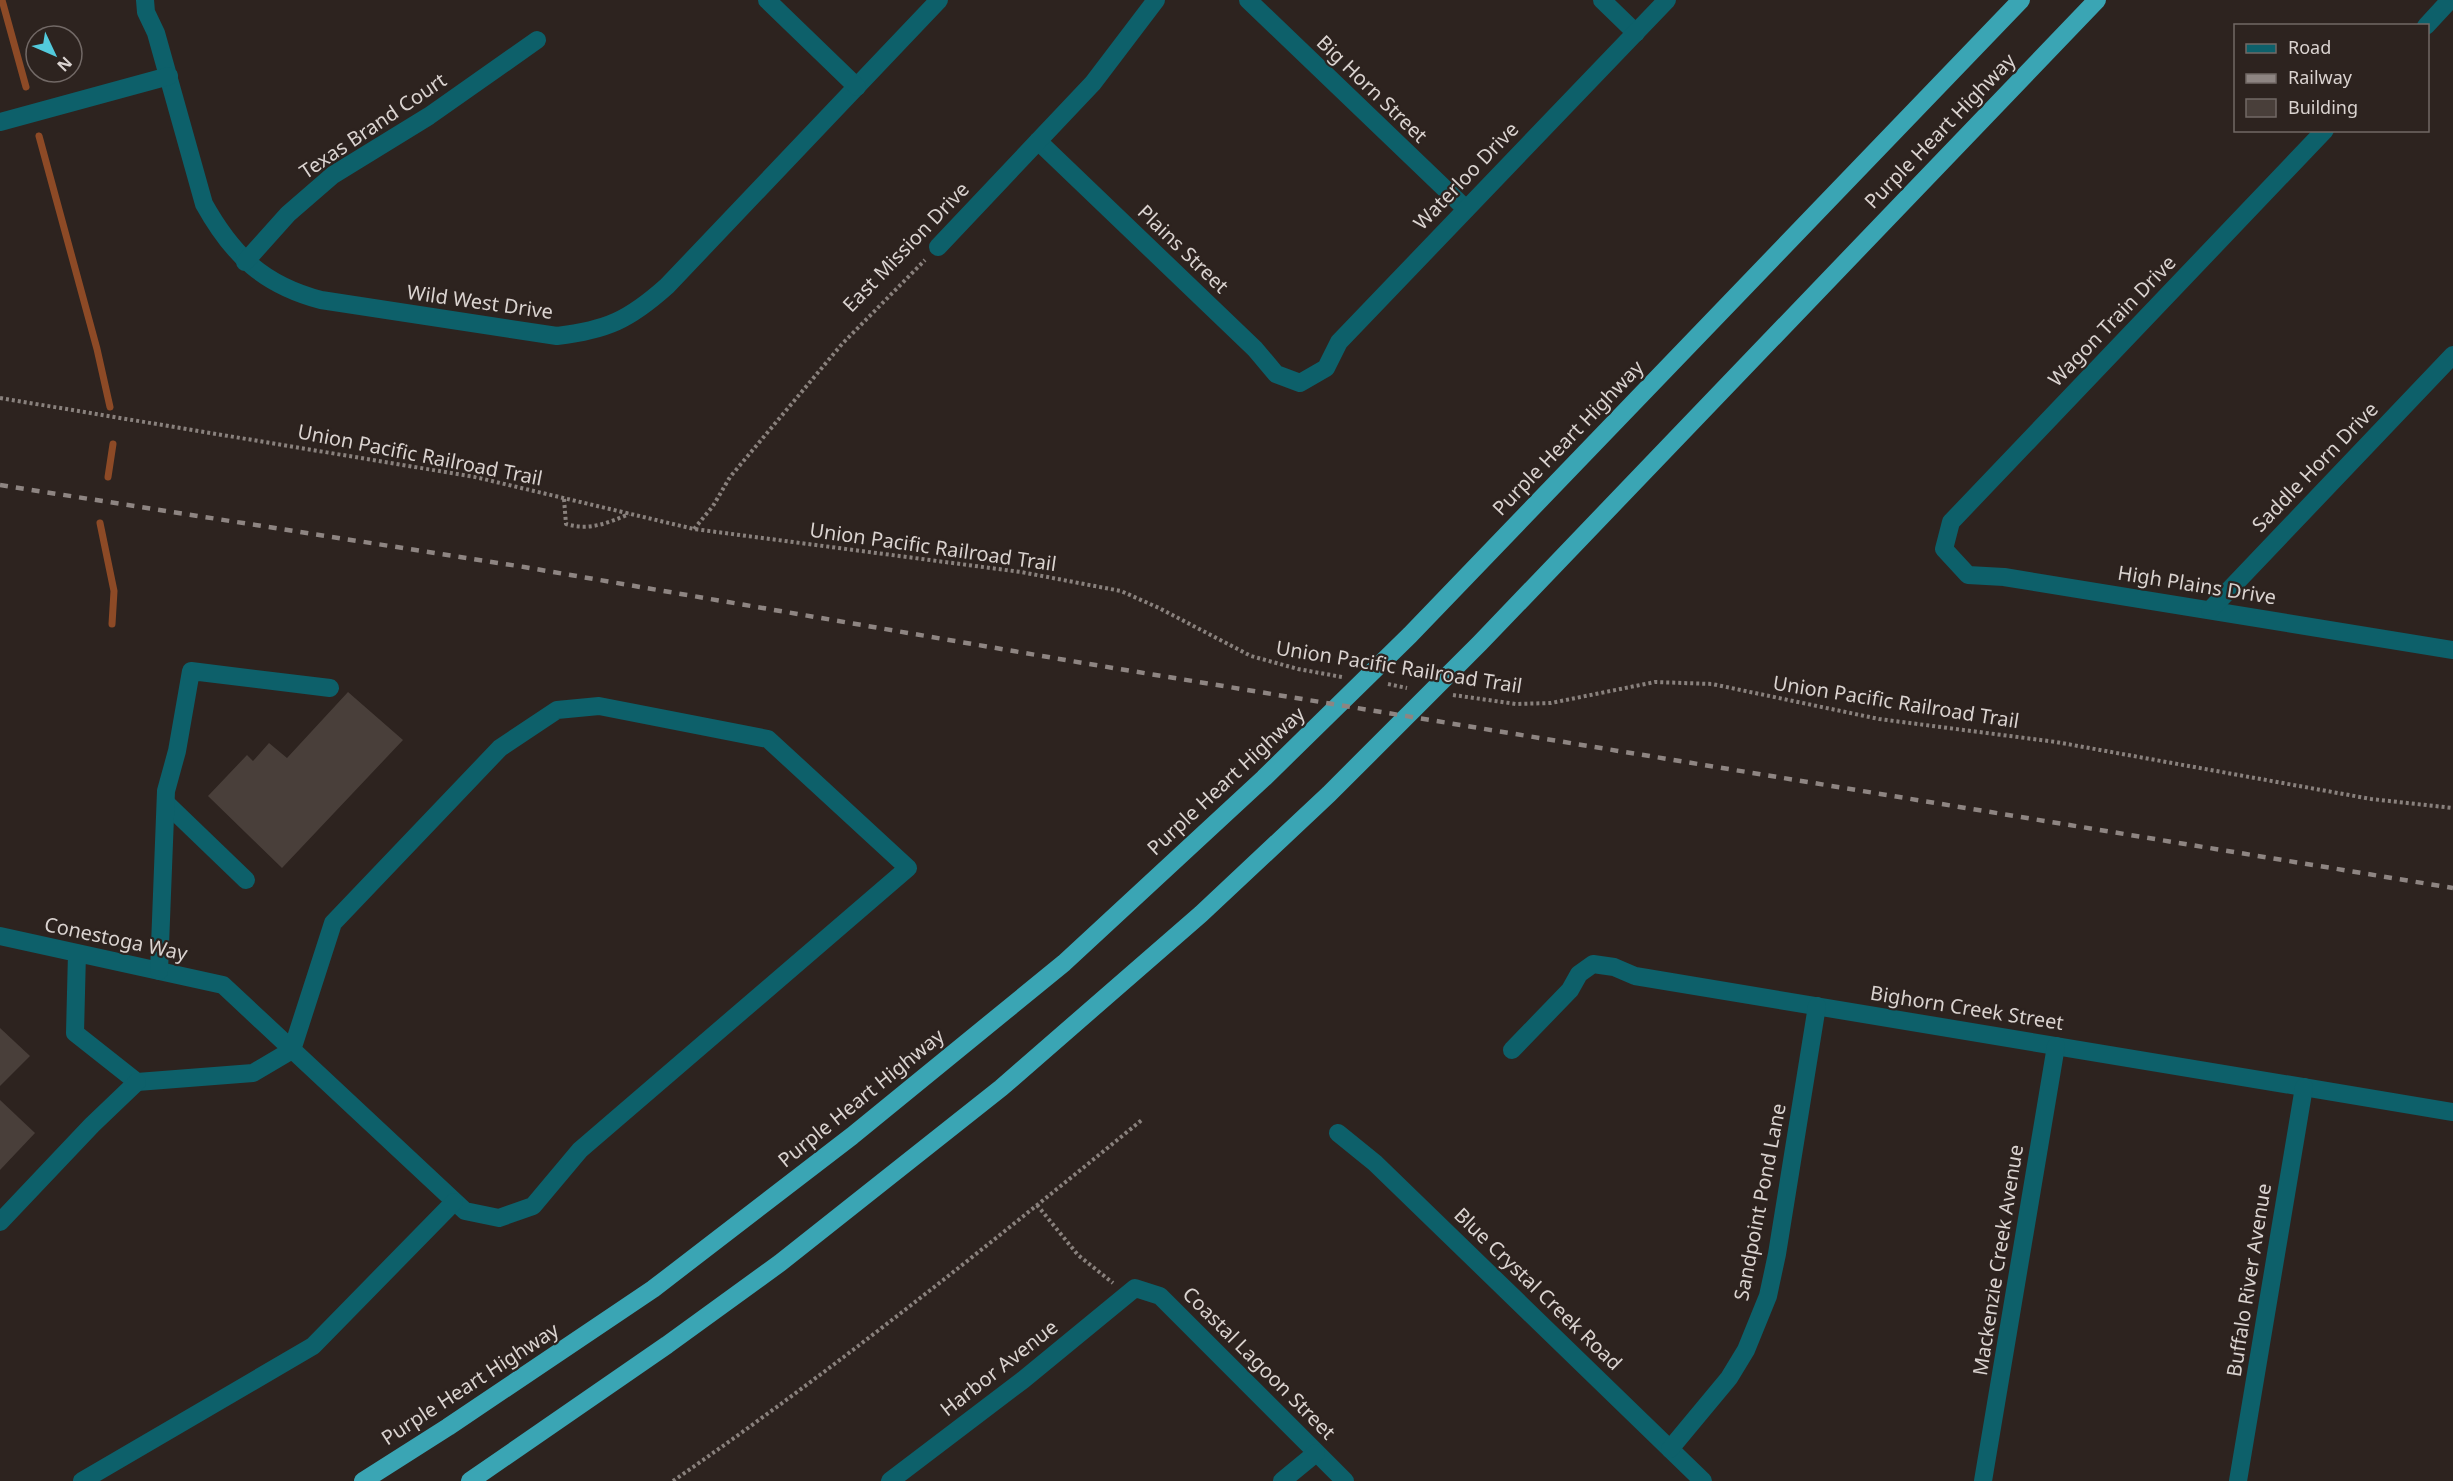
<svg xmlns="http://www.w3.org/2000/svg" width="2453" height="1481" font-family="'Noto Sans',sans-serif">
	<style>
		.lines { fill: none; stroke-linecap: round; stroke-linejoin: round }
		.stream { stroke: #8d4a26; stroke-width: 7 }
		.building { fill: #493f3a }
		.path { stroke: #89817d; stroke-width: 4; stroke-dasharray: 3 3; stroke-linecap: butt }
		.minor { stroke: #0d606a; stroke-width: 18 }
		.highway { stroke: #3aa5b4; stroke-width: 18 }
		.rail { stroke: #8e8582; stroke-width: 4.5; stroke-dasharray: 8 8; stroke-linecap: butt }
		.labels { text-anchor: middle; stroke-width: 4.5; stroke-linejoin: round; paint-order: stroke }
		.street-label { font-size: 20px; fill: #dad3d0; stroke: #2d231f }
	</style>
	<rect width="100%" height="100%" fill="#2d231f"/>
	<g class="lines">
		<g class="stream">
			<polyline points="2,0 26,87"/>
			<polyline points="39,136 97,349 110,407"/>
			<polyline points="108,477 113,444"/>
			<polyline points="100,523 114,591 112,624"/>
		</g>
	</g>
	<g class="building">
		<polygon points="348,692 403,740 282,868 208,796 247,755 253,761 269,743 287,758"/>
		<polygon points="0,1028 30,1056 0,1086"/>
		<polygon points="0,1100 35,1133 0,1170"/>
	</g>
	<g class="lines">
		<g class="path">
			<polyline points="0,398 475,477 694,529 1021,572 1121,591 1159,608 1251,656 1298,669 1342,677"/>
			<path d="M564,499L566,524C589,531 608,523 629,514"/>
			<polyline points="694,529 713,506 730,477 842,344 925,260"/>
			<polyline points="1388,684 1407,688"/>
			<polyline points="1453,695 1516,704 1551,703 1655,682 1712,684 1879,719 2056,742 2371,799 2453,808"/>
			<polyline points="1037,1205 1078,1255 1113,1283"/>
			<path d="M673,1481C835,1369 990,1244 1143,1119"/>
		</g>
		<g class="minor">
			<path d="M145,0L146,12L156,33L204,204C233,256 264,285 321,300L557,336C607,330 629,320 667,286L939,0"/>
			<polyline points="767,0 857,87"/>
			<polyline points="1248,0 1466,209"/>
			<polyline points="1602,0 1636,33"/>
			<polyline points="2426,26 2450,0"/>
			<polyline points="0,122 169,76"/>
			<polyline points="2325,130 1951,522 1944,549 1968,575 2004,577 2453,650"/>
			<polyline points="1038,141 1255,349 1276,374 1300,383 1326,368 1339,342 1667,0"/>
			<polyline points="938,247 1093,83 1156,0"/>
			<polyline points="245,262 288,214 333,175 429,116 537,40"/>
			<polyline points="2210,610 2453,355"/>
			<polyline points="166,803 246,880"/>
			<polyline points="0,936 223,985 465,1211 499,1218 533,1206 580,1150 908,868 768,739 599,706 557,710 500,748 333,923 292,1050 253,1073 137,1082 75,1033 77,953"/>
			<polyline points="159,971 166,791 177,751 191,671 330,688"/>
			<polyline points="1512,1050 1570,990 1579,974 1593,964 1614,967 1635,976 2453,1112"/>
			<polyline points="1338,1133 1375,1163 1703,1481"/>
			<polyline points="0,1222 92,1125 137,1082"/>
			<polyline points="1670,1449 1729,1378 1746,1350 1768,1296 1777,1254 1817,1006"/>
			<polyline points="82,1481 313,1346 454,1202"/>
			<polyline points="890,1481 1023,1380 1135,1288 1160,1296 1345,1481"/>
			<polyline points="1282,1481 1316,1453"/>
			<polyline points="1983,1481 2056,1046"/>
			<polyline points="2238,1481 2304,1087"/>
		</g>
		<g class="highway">
			<polyline points="363,1481 448,1427 653,1289 852,1136 1064,963 1264,778 1410,635 2021,0"/>
			<polyline points="470,1481 667,1345 780,1263 1001,1088 1201,914 1329,794 1480,643 2097,0"/>
		</g>
		<polyline class="rail" points="0,485 524,567 1083,663 2453,888"/>
	</g>
	<g class="labels">
		<g class="street-label">
			<text transform="translate(1372 89) rotate(44)" y="7">Big Horn Street</text>
			<text transform="translate(373 126) rotate(-34)" y="7">Texas Brand Court</text>
			<text transform="translate(1940 131) rotate(-46)" y="7">Purple Heart Highway</text>
			<text transform="translate(1466 176) rotate(-46)" y="7">Waterloo Drive</text>
			<text transform="translate(906 247) rotate(-46)" y="7">East Mission Drive</text>
			<text transform="translate(1183 249) rotate(44)" y="7">Plains Street</text>
			<text transform="translate(480 302) rotate(8)" y="7">Wild West Drive</text>
			<text transform="translate(2112 321) rotate(-46)" y="7">Wagon Train Drive</text>
			<text transform="translate(1568 438) rotate(-46)" y="7">Purple Heart Highway</text>
			<text transform="translate(420 455) rotate(11)" y="7">Union Pacific Railroad Trail</text>
			<text transform="translate(2315 467) rotate(-46)" y="7">Saddle Horn Drive</text>
			<text transform="translate(933 547) rotate(8)" y="7">Union Pacific Railroad Trail</text>
			<text transform="translate(2197 585) rotate(9)" y="7">High Plains Drive</text>
			<text transform="translate(1399 667) rotate(9)" y="7">Union Pacific Railroad Trail</text>
			<text transform="translate(1896 702) rotate(9)" y="7">Union Pacific Railroad Trail</text>
			<text transform="translate(1226 781) rotate(-43)" y="7">Purple Heart Highway</text>
			<text transform="translate(116 939) rotate(12)" y="7">Conestoga Way</text>
			<text transform="translate(1967 1008) rotate(9)" y="7">Bighorn Creek Street</text>
			<text transform="translate(861 1098) rotate(-39)" y="7">Purple Heart Highway</text>
			<text transform="translate(1760 1202) rotate(-79)" y="7">Sandpoint Pond Lane</text>
			<text transform="translate(1998 1260) rotate(-81)" y="7">Mackenzie Creek Avenue</text>
			<text transform="translate(2249 1280) rotate(-81)" y="7">Buffalo River Avenue</text>
			<text transform="translate(1538 1289) rotate(44)" y="7">Blue Crystal Creek Road</text>
			<text transform="translate(1259 1363) rotate(45)" y="7">Coastal Lagoon Street</text>
			<text transform="translate(999 1368) rotate(-38)" y="7">Harbor Avenue</text>
			<text transform="translate(470 1384) rotate(-33)" y="7">Purple Heart Highway</text>
		</g>
	</g>
	<rect x="2234" y="24" width="195" height="108" fill="#2d231f" stroke="#726966" stroke-width="1.5"/>
	<rect x="2246" y="44" width="30" height="9" fill="#0d606a" stroke="#726966" stroke-width="1.5"/>
	<text x="2288" y="54" font-size="18" fill="#dad3d0">Road</text>
	<rect x="2246" y="74" width="30" height="9" fill="#8e8582" stroke="#726966" stroke-width="1.5"/>
	<text x="2288" y="84" font-size="18" fill="#dad3d0">Railway</text>
	<rect x="2246" y="99" width="30" height="18" fill="#493f3a" stroke="#726966" stroke-width="1.5"/>
	<text x="2288" y="114" font-size="18" fill="#dad3d0">Building</text>
	<g transform="translate(54 54) rotate(134)"><circle r="28" fill="#2d231f" stroke="#726966" stroke-width="1.5"/>
	<path d="M0-4.5L10 22L0 15L-10 22Z" fill="#53cadc"/>
	<text y="-9" font-size="16" font-weight="bold" text-anchor="middle" fill="#dad3d0">N</text>
	</g>
</svg>
